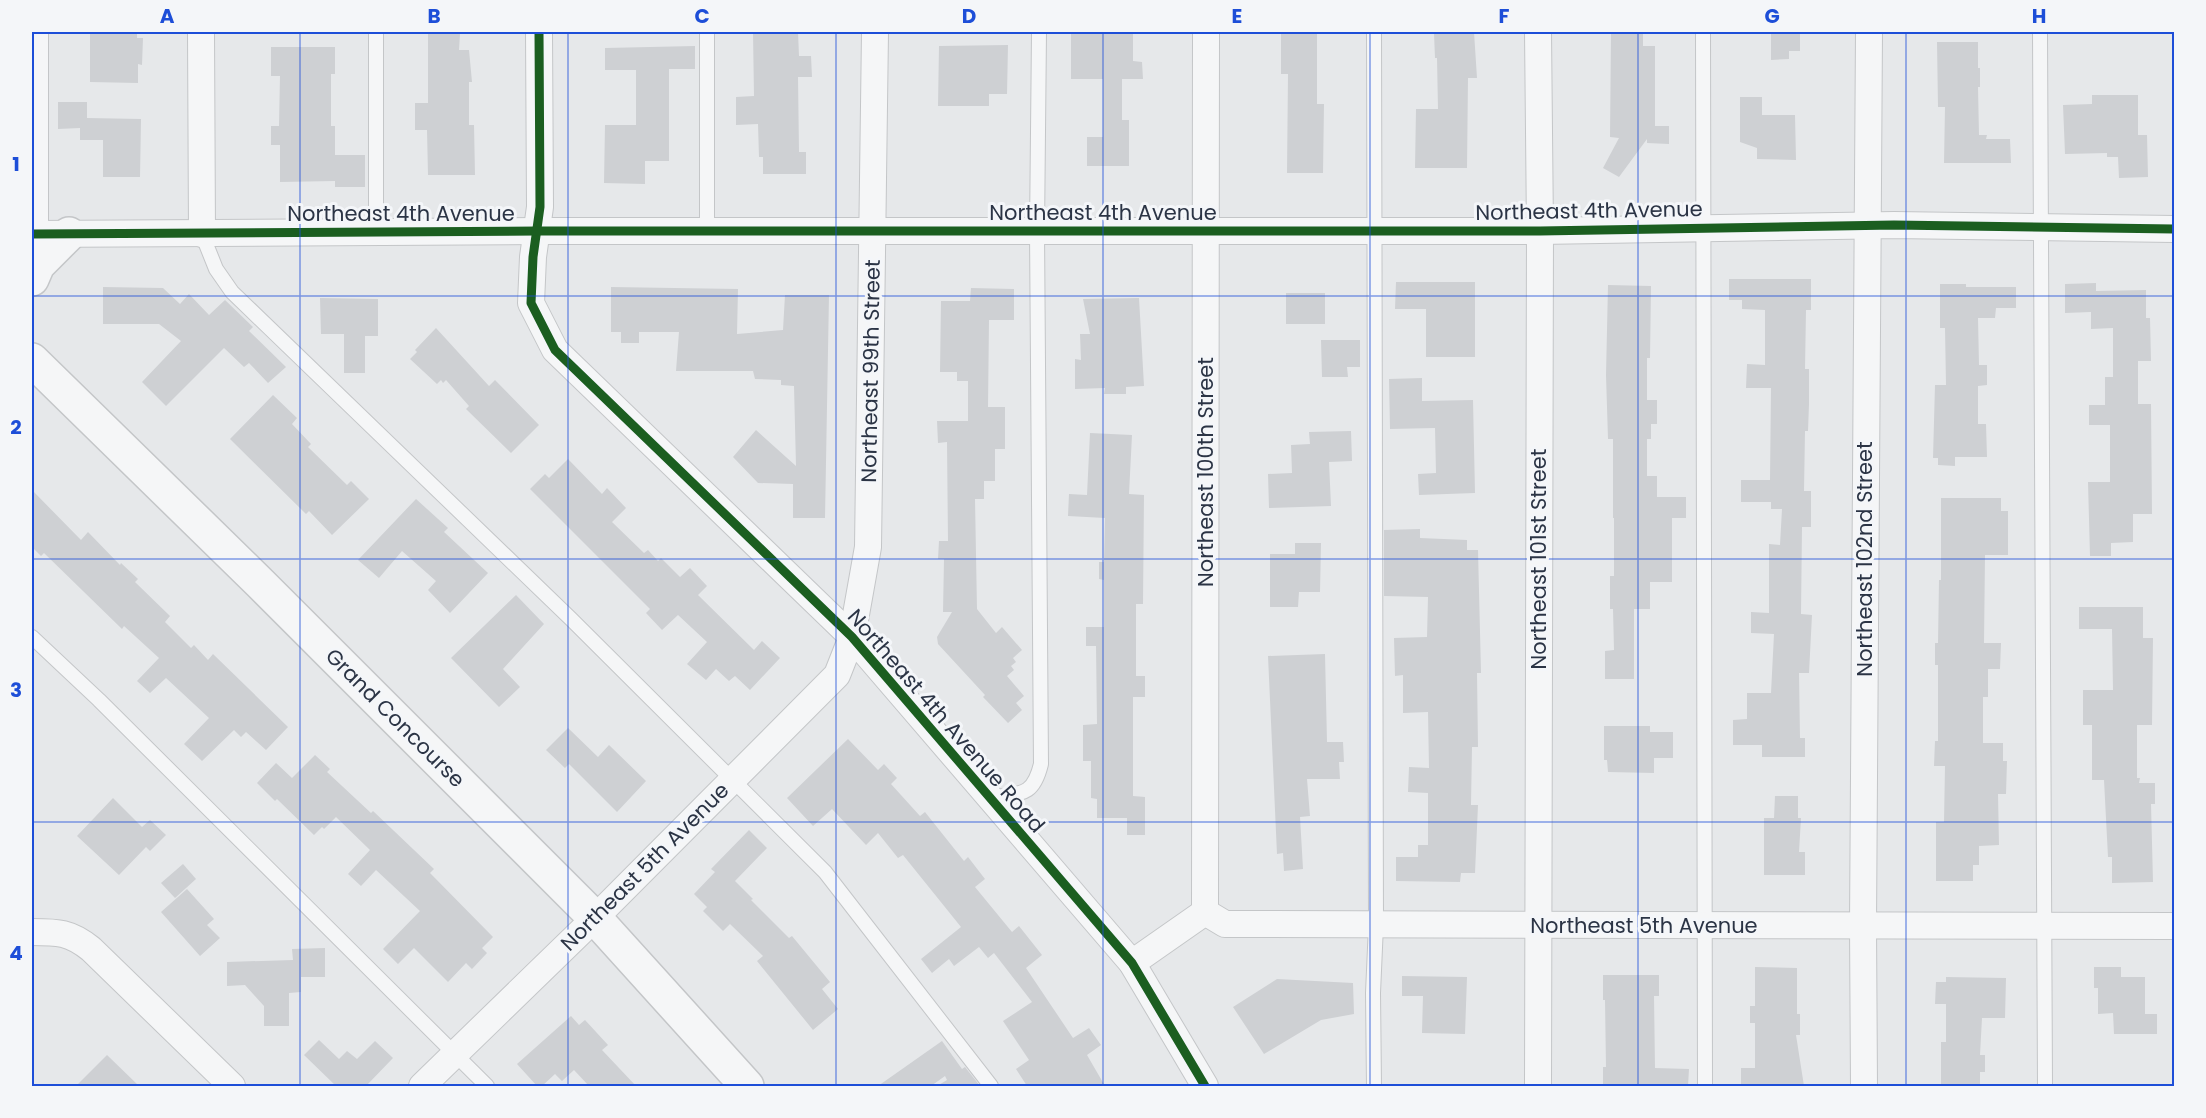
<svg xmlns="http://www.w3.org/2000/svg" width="2206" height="1118" font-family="Poppins,sans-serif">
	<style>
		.building { fill: #ced0d3 }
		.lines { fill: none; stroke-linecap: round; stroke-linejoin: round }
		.service-casing { stroke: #c4c6c8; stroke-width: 16 }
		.minor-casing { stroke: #c4c6c8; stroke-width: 28 }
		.tertiary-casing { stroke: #c4c6c8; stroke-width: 36 }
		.service { stroke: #f5f6f7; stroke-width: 14 }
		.minor { stroke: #f5f6f7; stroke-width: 26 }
		.tertiary { stroke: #f5f6f7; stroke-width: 33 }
		.cycleway-casing { stroke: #f4f6f9; stroke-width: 13 }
		.cycleway { stroke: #1b5e20; stroke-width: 9 }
		.grid { fill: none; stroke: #1d4ed8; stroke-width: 1.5; stroke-opacity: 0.55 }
		.labels { text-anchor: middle; stroke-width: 6; stroke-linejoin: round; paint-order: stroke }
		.street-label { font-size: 21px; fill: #2b3445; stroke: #f4f6f9 }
		.neatline { fill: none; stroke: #1d4ed8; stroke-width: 2 }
		.grid-label { font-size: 20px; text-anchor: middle; font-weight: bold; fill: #1d4ed8 }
	</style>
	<rect width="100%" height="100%" fill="#e6e8ea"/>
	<g class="building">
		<polygon points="90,32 137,32 137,38 143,38 142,65 138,64 138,83 90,82"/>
		<polygon points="428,32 456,32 456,34 460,34 459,50 469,50 472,82 469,82 469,125 474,125 475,175 428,175 427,130 415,130 415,103 428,103"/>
		<polygon points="753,32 798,32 799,56 811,56 812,77 798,77 799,152 806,152 806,174 763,174 763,157 759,157 758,124 736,125 736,97 754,96"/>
		<polygon points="1071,32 1133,32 1133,61 1142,62 1143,79 1122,79 1122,120 1129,120 1129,166 1087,166 1087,137 1103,137 1103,79 1071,79"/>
		<polygon points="1281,32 1317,32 1317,104 1324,104 1323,173 1287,173 1288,74 1281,74"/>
		<polygon points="1442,32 1474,32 1477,78 1468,78 1467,168 1415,168 1416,109 1438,109 1437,58 1435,58 1434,33"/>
		<polygon points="1611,32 1643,32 1643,46 1655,46 1655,126 1669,126 1669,144 1647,143 1647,139 1619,177 1603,168 1619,138 1610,137"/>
		<polygon points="1771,32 1800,32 1800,51 1789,51 1789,59 1771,60"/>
		<polygon points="1937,42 1978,42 1978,68 1980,68 1980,87 1978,87 1979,135 1987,135 1986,139 2010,139 2011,163 1944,163 1945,107 1938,107"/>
		<polygon points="1008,45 1007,94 989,94 989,106 938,106 939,46"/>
		<polygon points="695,46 695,69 669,69 669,161 645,161 645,184 604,183 605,125 636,125 636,70 605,70 605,48"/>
		<polygon points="271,47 335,47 335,74 331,74 331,126 335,126 335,155 365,155 365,187 335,187 335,181 280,182 280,145 271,145 271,126 279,126 280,76 271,76"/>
		<polygon points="2092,95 2138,95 2138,135 2147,135 2148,177 2119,178 2118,157 2107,157 2107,153 2065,154 2063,105 2092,104"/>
		<polygon points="1740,97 1762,97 1762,115 1795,115 1796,160 1757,159 1757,148 1740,142"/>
		<polygon points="58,102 87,102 87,118 141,119 140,177 103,177 103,140 80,140 80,128 58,129"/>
		<polygon points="1729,279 1811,279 1811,310 1806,310 1805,369 1809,369 1809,404 1808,431 1805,431 1804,491 1811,491 1811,527 1802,527 1801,614 1812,615 1809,673 1799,673 1800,738 1805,738 1805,757 1762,757 1762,745 1733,745 1733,720 1747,719 1747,693 1771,693 1774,634 1751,633 1751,612 1769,613 1769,544 1780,545 1782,509 1771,509 1771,502 1741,502 1741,480 1770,480 1771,388 1746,388 1747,364 1765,365 1765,310 1742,309 1742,300 1729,300"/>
		<polygon points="1396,282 1475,282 1475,357 1426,357 1426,309 1395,309"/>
		<polygon points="2096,283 2096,291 2146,290 2146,318 2150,318 2151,361 2138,361 2138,404 2151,404 2152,514 2133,514 2133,542 2111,543 2111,556 2090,556 2088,482 2110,482 2110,425 2089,425 2089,405 2105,405 2105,377 2113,377 2113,328 2091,329 2091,312 2065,313 2065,284"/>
		<polygon points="1940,284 1966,284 1966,287 2016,287 2016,308 1996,308 1995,318 1978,318 1979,365 1987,365 1987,385 1978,386 1978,424 1986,424 1987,457 1955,457 1955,466 1938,465 1938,458 1933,458 1935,385 1946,385 1945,328 1940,328"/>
		<polygon points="1608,285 1651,286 1650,358 1647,358 1647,400 1657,400 1657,424 1651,424 1651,439 1647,439 1647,476 1657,476 1657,497 1686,497 1686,518 1672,518 1672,582 1650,582 1650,609 1634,609 1634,679 1605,679 1605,651 1614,650 1613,609 1610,609 1610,576 1614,576 1614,518 1613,518 1613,439 1608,439 1606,375"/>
		<polygon points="103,287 163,288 180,304 189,294 209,315 225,300 253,327 249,331 286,367 268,383 249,363 244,367 224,348 166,406 142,382 181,341 159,324 103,324"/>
		<polygon points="611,287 738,289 737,334 783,330 785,295 829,295 825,518 793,518 793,484 758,483 733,457 756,430 796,466 794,386 781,385 781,380 755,379 753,371 676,371 679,332 639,332 639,343 621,343 621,332 611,332"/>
		<polygon points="971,288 1014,289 1014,320 989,320 988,407 1005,407 1005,449 995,449 995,481 984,481 984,499 975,499 977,609 996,633 1002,627 1022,650 1013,658 1016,662 1011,666 1014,670 1007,676 1024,696 1016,703 1022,710 1008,723 983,697 985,695 938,644 937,637 952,612 943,612 944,559 938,559 939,541 948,541 947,442 938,443 937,421 968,421 968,381 957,381 957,372 940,372 941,301 970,301"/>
		<rect x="1286" y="293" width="39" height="31"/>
		<polygon points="320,298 378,299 378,336 365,336 365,373 344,373 344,334 321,334"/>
		<polygon points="1139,298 1144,386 1126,387 1126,394 1104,394 1105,388 1075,389 1075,359 1081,360 1080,334 1090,334 1083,299"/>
		<polygon points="436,328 489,386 495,380 539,425 511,453 466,409 469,406 446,380 443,383 441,380 437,384 410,359 417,352 415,350"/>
		<polygon points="1321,340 1360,340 1360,367 1347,367 1348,377 1322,377"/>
		<polygon points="1422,378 1422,401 1473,400 1475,493 1419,495 1418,474 1436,473 1435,428 1390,429 1389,379"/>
		<polygon points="273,395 297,418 292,424 311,444 308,447 347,485 351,481 369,499 332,535 309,511 306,514 230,439"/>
		<polygon points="1351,431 1352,461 1329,462 1331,506 1269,508 1268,474 1292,473 1291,445 1310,444 1309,432"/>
		<polygon points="1090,433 1132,435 1129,494 1144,495 1143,604 1136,604 1136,676 1145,676 1145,697 1133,697 1133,796 1145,797 1145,835 1127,835 1127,818 1097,818 1097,799 1091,798 1091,761 1083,761 1083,725 1097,724 1096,646 1086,646 1086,627 1104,627 1104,580 1099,579 1099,562 1104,562 1105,518 1068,516 1069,494 1087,495"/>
		<polygon points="568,459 602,494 607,488 626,508 612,522 644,553 648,550 658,561 661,558 680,577 690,568 707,586 698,595 754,650 762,641 780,658 750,690 735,676 729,681 716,669 706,680 687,664 707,642 678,615 662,630 646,613 650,609 530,489 545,474 549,478"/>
		<polygon points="32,490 81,540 88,532 120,565 121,563 138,579 135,582 170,616 165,622 191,648 194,645 208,660 213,654 288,727 266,750 246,732 241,737 234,730 202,761 184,744 209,718 166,678 150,693 137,681 159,658 124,626 122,629 44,553 41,556 32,547"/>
		<polygon points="1941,498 2001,498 2001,511 2008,511 2008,555 1985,555 1984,643 2001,643 2000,669 1988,669 1988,697 1983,697 1983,743 2003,743 2003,761 2007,761 2006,794 1998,794 1999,845 1979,846 1979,865 1973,865 1973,881 1936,881 1936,822 1944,822 1945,766 1934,766 1935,741 1938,741 1938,665 1935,665 1935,643 1938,643 1939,580 1941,580"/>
		<polygon points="416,499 448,528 444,532 488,573 450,613 428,590 436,581 402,551 379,578 358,560"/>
		<polygon points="1420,529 1420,538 1467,540 1467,550 1478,550 1481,673 1477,673 1478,747 1472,747 1471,805 1478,805 1475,873 1461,873 1460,882 1396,881 1396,857 1418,857 1418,845 1428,845 1428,793 1408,792 1409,767 1429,768 1428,712 1403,713 1403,675 1395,676 1394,638 1427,637 1428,597 1384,596 1384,530"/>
		<polygon points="1295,543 1321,543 1320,592 1299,592 1298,607 1270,607 1270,554 1295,554"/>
		<polygon points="516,595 544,624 503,669 520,687 499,707 451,658"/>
		<polygon points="2079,607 2143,607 2143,638 2153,638 2152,725 2137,725 2137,778 2140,778 2139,783 2155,783 2155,804 2151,804 2153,882 2112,883 2112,857 2108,857 2104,780 2092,780 2092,725 2083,725 2083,690 2113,690 2112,629 2079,629"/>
		<polygon points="1325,654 1327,742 1343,742 1344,762 1339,762 1340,779 1307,779 1310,816 1300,817 1303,869 1284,871 1283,853 1277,854 1268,656"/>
		<polygon points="1604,726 1650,726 1650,732 1673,732 1673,758 1654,758 1654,773 1608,772 1607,760 1604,760"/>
		<polygon points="568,728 598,757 609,745 646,781 617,812 569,764 565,768 546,750"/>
		<polygon points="848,739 878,770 884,764 897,778 891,784 920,816 925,812 964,861 968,857 985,879 975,887 1012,932 1019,926 1042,955 1026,968 1073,1038 1089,1028 1101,1045 1087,1055 1105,1086 1027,1086 1016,1069 1029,1060 1003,1021 1032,1002 994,953 988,958 979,947 954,966 949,959 932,973 921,959 961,927 903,855 898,858 878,833 866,845 832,809 813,826 787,798"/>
		<polygon points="315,755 330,769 327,772 371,813 373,811 434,869 430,873 493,937 482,948 487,953 472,969 466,963 448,982 414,948 398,964 383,949 420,911 376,870 361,886 348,874 370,850 336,817 324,829 322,827 314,835 277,799 275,801 257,783 276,763 292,778"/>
		<polygon points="1775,796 1798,796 1798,818 1801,818 1799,852 1805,852 1805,875 1764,875 1764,818 1774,818"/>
		<polygon points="113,798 142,827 150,820 166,835 150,851 146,847 119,875 77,836"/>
		<polygon points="749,830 767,848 735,881 753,899 751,900 789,938 792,936 830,982 822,989 838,1009 813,1030 757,961 763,956 730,924 723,931 703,911 707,907 694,894 715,872 711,869"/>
		<polygon points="183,864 196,879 175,898 161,883"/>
		<polygon points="187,889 214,919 207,925 220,938 200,956 161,912"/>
		<polygon points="325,948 325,977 301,977 301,992 289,993 289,1026 264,1026 264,1006 245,985 227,986 227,962 293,960 292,949"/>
		<polygon points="1755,967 1797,968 1797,1014 1800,1014 1800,1035 1796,1035 1804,1086 1741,1086 1741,1068 1755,1068 1755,1023 1750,1023 1750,1006 1755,1006"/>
		<polygon points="2094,967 2121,967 2121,977 2145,977 2145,1014 2157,1014 2157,1034 2114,1034 2113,1013 2098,1014 2098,988 2094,988"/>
		<polygon points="1603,975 1659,975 1659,996 1654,996 1655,1068 1689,1069 1688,1086 1603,1086 1603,1067 1606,1067 1605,1000 1603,1000"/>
		<polygon points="1402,976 1467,977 1465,1034 1422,1033 1423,996 1402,996"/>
		<polygon points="1946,977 2006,978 2005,1018 1982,1018 1980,1055 1985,1055 1985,1072 1980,1072 1980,1086 1941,1085 1941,1042 1946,1042 1946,1004 1935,1004 1936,982 1946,982"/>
		<polygon points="1277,979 1353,983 1354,1014 1321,1020 1264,1054 1233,1007"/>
		<polygon points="571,1016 579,1025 585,1020 608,1045 602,1050 636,1086 589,1086 574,1070 562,1081 555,1074 542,1086 537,1086 517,1064"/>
		<polygon points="319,1040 339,1059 347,1051 357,1059 375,1041 393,1058 366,1086 336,1086 304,1055"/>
		<polygon points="942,1041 962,1069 965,1067 980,1086 937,1086 947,1080 945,1076 931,1086 878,1086"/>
		<polygon points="107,1055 139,1086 76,1086"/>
	</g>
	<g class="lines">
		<defs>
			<g id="service">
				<polyline points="376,32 376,232"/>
				<polyline points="707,32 707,231"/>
				<polyline points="1703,32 1705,1086"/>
				<polyline points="2040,32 2045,1086"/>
				<polyline points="41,234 41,32"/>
				<polyline points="202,234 216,269 232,292 571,619 825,872 991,1086"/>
				<polyline points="32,637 99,700 487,1086"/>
				<path d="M990,798C1021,793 1033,797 1041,764L1037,231L1039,32"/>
				<polyline points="1374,1086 1373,993 1376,925 1374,32"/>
			</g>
			<g id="minor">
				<polyline points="201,32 202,234"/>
				<polyline points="539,32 540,207 533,257 531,303 555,350 852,637 1132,963 1205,1086"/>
				<polyline points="32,234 538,231 1540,231 1894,225 2174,229"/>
				<polyline points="1205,912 1206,32"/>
				<path d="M32,932C58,932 70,932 91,949L232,1086"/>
				<polyline points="1132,963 1205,912 1225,924 2174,926"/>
				<polyline points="422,1086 595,918 837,675 852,637 868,547 875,32"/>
				<polyline points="1538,1086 1540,231 1538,32"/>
				<polyline points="1864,1086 1863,926 1869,32"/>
			</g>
			<g id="tertiary">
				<polyline points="32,279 38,265 69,234"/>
				<polyline points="32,360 260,583 595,918 747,1086"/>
			</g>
		</defs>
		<use href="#service" class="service-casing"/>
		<use href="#minor" class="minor-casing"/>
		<use href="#tertiary" class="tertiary-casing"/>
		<use href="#service" class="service"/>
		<use href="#minor" class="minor"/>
		<use href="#tertiary" class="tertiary"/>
		<defs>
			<g id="cycleway">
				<polyline points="539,32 540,207 533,257 531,303 555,350 852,637 1132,963 1205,1086"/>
				<polyline points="32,234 538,231 1540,231 1894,225 2174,229"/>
			</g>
		</defs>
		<use href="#cycleway" class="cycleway-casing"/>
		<use href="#cycleway" class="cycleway"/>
	</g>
	<path class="grid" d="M300,32V1086M568,32V1086M836,32V1086M1103,32V1086M1370,32V1086M1638,32V1086M1906,32V1086M32,296H2174M32,559H2174M32,822H2174"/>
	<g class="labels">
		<g class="street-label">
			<text transform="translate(1589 211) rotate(-1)" y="7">Northeast 4th Avenue</text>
			<text x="1103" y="220">Northeast 4th Avenue</text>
			<text x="401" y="221">Northeast 4th Avenue</text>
			<text transform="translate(871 371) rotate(-89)" y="7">Northeast 99th Street</text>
			<text transform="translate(1206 472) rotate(-90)" y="7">Northeast 100th Street</text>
			<text transform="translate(1539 559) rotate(-90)" y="7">Northeast 101st Street</text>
			<text transform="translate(1865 559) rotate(-90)" y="7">Northeast 102nd Street</text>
			<text transform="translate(395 718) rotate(45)" y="7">Grand Concourse</text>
			<text transform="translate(946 721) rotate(49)" y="7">Northeast 4th Avenue Road</text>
			<text transform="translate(645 867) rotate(-45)" y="7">Northeast 5th Avenue</text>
			<text x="1644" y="933">Northeast 5th Avenue</text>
		</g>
	</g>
	<rect width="2206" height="1118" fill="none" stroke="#f4f6f9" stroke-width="66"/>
	<rect x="33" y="33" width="2140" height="1052" class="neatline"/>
	<g class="grid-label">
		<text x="167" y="23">A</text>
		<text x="434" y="23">B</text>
		<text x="702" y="23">C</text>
		<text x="969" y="23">D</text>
		<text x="1237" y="23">E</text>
		<text x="1504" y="23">F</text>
		<text x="1772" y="23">G</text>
		<text x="2039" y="23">H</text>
		<text x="16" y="171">1</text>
		<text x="16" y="434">2</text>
		<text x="16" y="697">3</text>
		<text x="16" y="960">4</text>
	</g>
</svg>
